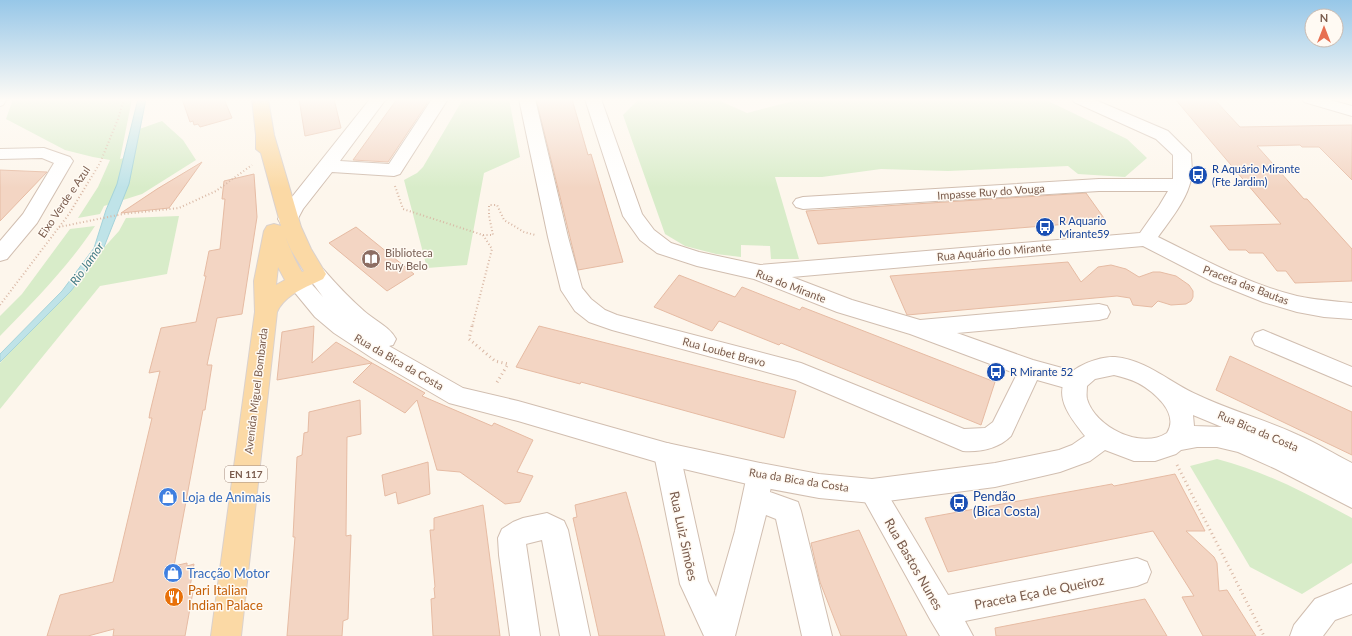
<svg xmlns="http://www.w3.org/2000/svg" width="1352" height="636" font-family="Lato,sans-serif">
	<style>
		.green { fill: #d8ecc9 }
		.water { fill: #bfe3e8; stroke: #a5d3da }
		.building { fill: #f3d5c3; stroke: #e6bba3 }
		.lines { fill: none; stroke-linecap: round; stroke-linejoin: round }
		.service-casing { stroke: #d1beb0; stroke-width: 2 }
		.minor-casing { stroke: #d1beb0; stroke-width: 2 }
		.tertiary-casing { stroke: #d1beb0; stroke-width: 2 }
		.primary-casing { stroke: #dad1cd; stroke-width: 2 }
		.path-far1 { stroke: #d9b8a5; stroke-width: 2; stroke-dasharray: 1 2.5; stroke-linecap: butt }
		.path { stroke: #d9b8a5; stroke-width: 3; stroke-dasharray: 1 3.5; stroke-linecap: butt }
		.service { fill: #fff; fill-rule: evenodd }
		.minor { fill: #fff; fill-rule: evenodd }
		.tertiary { fill: #fff; fill-rule: evenodd }
		.primary { fill: #fbd9a5; fill-rule: evenodd }
		.labels { text-anchor: middle; stroke-width: 3; stroke-linejoin: round; paint-order: stroke }
		.shield { fill: #fffaf3; stroke: #a28b7f; stroke-width: 1 }
		.shield-label { font-size: 10px; font-weight: bold; fill: #7a5c4d }
		.transit-label { font-size: 11px; fill: #164399; stroke: #fffaf3; text-anchor: start }
		.street-label { font-size: 11px; fill: #7a5c4d; stroke: #fffaf3 }
		.education-label { font-size: 11px; fill: #785e54; stroke: #fffaf3; text-anchor: start }
		.water-label { font-size: 12px; font-style: italic; fill: #437c86; stroke: #fffaf3 }
		.near-transit-label { font-size: 13px; fill: #164399; stroke: #fffaf3; text-anchor: start }
		.near-shop-label { font-size: 13px; fill: #366cbe; stroke: #fffaf3; text-anchor: start }
		.near-street-label { font-size: 13px; fill: #7a5c4d; stroke: #fffaf3 }
		.near-food-label { font-size: 13px; fill: #c56008; stroke: #fffaf3; text-anchor: start }
	</style>
	<rect width="100%" height="100%" fill="#fdf6ec"/>
	<g class="green">
		<polygon points="13,99 132,99 120,159 124,158 131,132 162,121 183,140 196,160 142,194 104,206 100,214 78,218 98,187 110,160 93,157 65,150 6,119"/>
		<polygon points="463,99 509,99 520,157 484,173 467,265 427,268 404,180 417,173 423,167"/>
		<polygon points="639,99 716,99 747,113 797,100 797,99 1044,99 1127,139 1147,158 1125,177 1078,174 1068,166 948,171 881,169 822,177 775,177 799,259 771,259 770,246 741,245 741,257 716,254 685,246 665,234 623,115"/>
		<polygon points="179,216 167,274 100,286 0,409 0,363 119,231 126,218"/>
		<path d="M95,226C68,267 34,301 0,336V316L22,294L70,229Z"/>
		<path d="M1217,459C1265,471 1309,495 1352,518V563L1302,594L1250,567L1190,466Z"/>
	</g>
	<polygon class="water" points="138,99 146,99 129,184 104,247 71,291 0,362 0,354 62,291 94,248 106,210 117,184"/>
	<g class="building">
		<polygon points="182,99 224,99 232,118 200,127 198,124 194,125 193,121 190,122"/>
		<polygon points="299,99 334,99 341,128 305,136"/>
		<polygon points="397,99 430,99 388,162 353,160"/>
		<polygon points="536,99 572,99 588,155 591,154 623,262 578,270"/>
		<polygon points="1175,99 1214,99 1240,127 1352,125 1352,180 1319,147 1302,147 1300,145 1257,146 1304,199 1307,199 1352,249 1352,281 1295,283 1286,271 1277,271 1263,253 1249,253 1246,250 1229,250 1210,226 1281,224"/>
		<polygon points="202,162 169,208 121,213 157,189"/>
		<polygon points="0,170 47,172 0,221"/>
		<polygon points="254,174 257,217 242,314 217,318 207,365 212,365 208,390 205,410 203,410 174,566 187,563 187,566 194,564 190,587 194,586 185,636 113,636 114,629 88,636 47,636 60,595 113,582 152,418 149,418 150,412 160,371 149,373 161,328 196,322 206,276 204,276 209,251 220,249 225,199 222,199 224,181"/>
		<polygon points="1086,193 1106,221 818,244 806,211"/>
		<polygon points="356,227 414,274 387,291 329,243"/>
		<polygon points="1068,262 1081,282 1098,267 1111,265 1126,269 1139,277 1153,272 1160,272 1176,276 1189,285 1193,291 1193,297 1191,301 1186,304 1171,305 1158,301 1152,307 1133,305 1130,298 1117,296 907,315 890,276"/>
		<polygon points="679,275 735,297 742,287 800,310 802,307 995,382 981,425 781,343 779,345 719,321 712,331 654,307"/>
		<polygon points="314,326 312,363 336,342 372,363 277,380 282,332"/>
		<polygon points="539,326 796,391 784,438 581,382 580,384 516,367"/>
		<polygon points="1230,356 1352,412 1352,455 1216,390"/>
		<polygon points="372,363 425,393 422,396 492,426 494,423 533,440 517,472 533,476 520,502 505,504 460,472 437,470 417,400 405,413 353,382"/>
		<polygon points="360,400 361,434 347,437 346,536 351,535 348,619 343,621 342,636 287,636 295,537 293,537 297,457 302,455 304,433 308,432 309,412"/>
		<polygon points="428,462 430,494 398,504 396,492 385,496 382,475"/>
		<polygon points="1175,474 1205,531 1186,531 1214,557 1217,563 1219,591 1227,590 1256,636 1203,636 1182,597 1194,596 1153,531 948,572 925,518 1112,484 1114,486"/>
		<polygon points="626,492 640,541 665,636 599,636 573,518 577,517 575,505"/>
		<polygon points="483,505 500,636 433,636 431,599 435,598 434,588 435,587 430,530 434,530 434,518"/>
		<polygon points="859,530 907,636 841,636 820,582 811,543"/>
		<polygon points="1145,599 1167,636 996,636 995,628"/>
	</g>
	<g class="lines">
		<defs>
			<polygon id="service" points="0,99 7,99 3,105 0,106"/>
			<g id="minor">
				<polygon points="370,99 386,99 340,161 389,164 432,99 448,99 400,174 394,176 332,172 303,209 295,224 288,226 281,224 278,219 288,202"/>
				<path d="M519,99H535L568,237L582,288L591,299L605,310L617,315L801,363L964,429L985,428L993,422L1017,374L910,334L837,312L754,279L697,266L657,253L640,240L623,216L585,99H601L642,214L654,230L671,243L699,252L760,265L1140,233L1159,206L1168,191H1099L803,209L796,207L793,203L796,199L803,197L1099,179H1173V155L1156,139L1074,102L1072,99H1093L1168,131L1191,154C1191,162 1193,171 1191,179C1187,200 1170,220 1158,237C1203,259 1248,284 1297,296C1315,300 1333,301 1352,303V319L1324,317L1297,312L1263,302L1213,282L1143,246L792,277L852,300L920,320L1099,304L1107,306L1110,312L1107,318L1099,320L957,333L1033,360L1084,374L1088,381L1084,388L1076,391L1037,380L1011,436C998,449 980,452 963,451L796,380L612,330L589,322L575,311L561,290L548,237Z"/>
				<polygon points="1302,99 1327,99 1352,106 1352,116 1304,102"/>
				<polygon points="44,148 70,157 73,161 37,223 7,259 0,261 0,241 23,214 54,163 42,158 0,159 0,149"/>
				<polygon points="1263,330 1352,367 1352,386 1255,345 1252,339 1255,333"/>
				<polygon points="667,443 676,446 680,454 708,581 716,597 735,531 747,475 751,467 760,463 769,467 773,475 770,492 798,502 801,511 832,636 802,636 776,519 766,515 735,636 704,636 680,584 654,454 658,446"/>
				<polygon points="872,479 881,483 948,595 1137,558 1147,562 1151,572 1147,582 1137,586 965,621 973,636 940,636 931,621 859,491 863,483"/>
				<polygon points="547,513 564,521 568,530 590,636 560,636 542,540 526,544 540,636 510,636 499,555 498,538 502,529 513,522 523,518"/>
				<polygon points="1352,584 1352,614 1335,620 1323,636 1290,636 1294,625 1315,599"/>
			</g>
			<path id="tertiary" d="M316,267L323,269C336,284 349,298 364,311C374,320 390,327 396,339L393,345L389,346L463,388L518,401L667,443L760,463L819,474L872,479L995,463L1059,450L1072,445L1085,436C1073,421 1055,400 1065,380C1072,366 1100,356 1115,357C1148,360 1171,384 1200,396C1232,411 1266,420 1298,435C1317,443 1334,454 1352,463V508L1276,469L1238,452L1217,447H1197L1181,450L1176,454L1155,461H1134L1105,450L1090,461L1060,472L995,487L872,503L819,498L760,487L667,465L518,421L449,403L372,358L334,333L315,317L287,283L291,278C306,273 313,286 323,297L306,274L309,269ZM1114,375C1122,377 1130,379 1138,383C1153,391 1180,413 1167,433C1141,450 1095,427 1087,399C1086,395 1087,390 1087,386L1095,379ZM1193,415L1222,427L1194,426Z"/>
			<path id="primary" d="M252,99H268L274,135L301,227L311,249L326,274L323,279C307,287 285,294 277,312L241,636H211L255,312L254,281L264,231L267,226L274,224L281,226L261,153L256,149V135ZM285,236L291,250L304,271L302,272C295,261 290,249 285,236ZM278,267L285,280L276,285Z"/>
		</defs>
		<use href="#service" class="service-casing"/>
		<use href="#minor" class="minor-casing"/>
		<use href="#tertiary" class="tertiary-casing"/>
		<use href="#primary" class="primary-casing"/>
		<g class="path-far1">
			<polyline points="395,186 403,209 483,235 492,249 472,327"/>
			<polyline points="59,227 123,214 179,208 216,191 252,165"/>
			<polyline points="483,235 493,235 489,216 489,205 497,205 504,220 524,232 535,235"/>
			<polyline points="0,305 69,214 100,163 118,119 124,99"/>
		</g>
		<g class="path">
			<polyline points="472,326 469,339 495,361 508,364 496,384"/>
			<polyline points="1177,465 1264,636"/>
		</g>
		<use href="#service" class="service"/>
		<use href="#minor" class="minor"/>
		<use href="#tertiary" class="tertiary"/>
		<use href="#primary" class="primary"/>
	</g>
	<linearGradient id="sky" x2="0" y2="1"><stop stop-color="#97c7e8"/><stop offset="0.53" stop-color="#fefbf6"/><stop offset="1" stop-color="#fefbf6" stop-opacity="0"/></linearGradient>
	<rect width="1352" height="188" fill="url(#sky)"/>
	<defs>
		<symbol id="bus-disc" viewBox="-11 -11 22 22"><circle r="9.5" fill="#1a4fb4" stroke="#fffaf3"/><path d="M-5-6H5V4H4V6H2V4H-2V6H-4V4H-5ZM-3.5-4V0h7V-4ZM-3.5 1.2v1.5H-2V1.2ZM2 1.2v1.5H3.5V1.2Z" fill="#fff"/></symbol>
		<symbol id="library-disc" viewBox="-11 -11 22 22"><circle r="9.5" fill="#8d6e63" stroke="#fffaf3"/><path d="M-6-4Q-3-5.5-.7-3.5V5Q-3 3-6 4ZM6-4Q3-5.5 .7-3.5V5Q3 3 6 4Z" fill="#fff"/></symbol>
		<symbol id="shop-disc" viewBox="-11 -11 22 22"><circle r="9.5" fill="#3f7fe0" stroke="#fffaf3"/><path d="M-5-2.5h2.3a2.7 3.5 0 0 1 5.4 0H5L5.5 6h-11ZM-1.5-2.5h3a1.5 2.3 0 0 0-3 0Z" fill="#fff"/></symbol>
		<symbol id="restaurant-disc" viewBox="-11 -11 22 22"><circle r="9.5" fill="#e8710a" stroke="#fffaf3"/><path d="M-5-6h1v4h1v-4h1v4h1v-4h1v5L-1.5 .5V6h-2V.5L-5-1ZM5-6V6H3V1.5H1.5Q1.5-4 5-6Z" fill="#fff"/></symbol>
	</defs>
	<g fill-rule="evenodd">
		<use href="#bus-disc" x="1187" y="164" width="22" height="22"/>
		<use href="#bus-disc" x="1034" y="216" width="22" height="22"/>
		<use href="#library-disc" x="360" y="248" width="22" height="22"/>
		<use href="#bus-disc" x="985" y="361" width="22" height="22"/>
		<use href="#shop-disc" x="157" y="486" width="22" height="22"/>
		<use href="#bus-disc" x="948" y="492" width="22" height="22"/>
		<use href="#shop-disc" x="162" y="562" width="22" height="22"/>
		<use href="#restaurant-disc" x="163" y="586" width="22" height="22"/>
	</g>
	<g class="labels">
		<rect class="shield" x="225" y="466" width="42" height="16" rx="3"/>
		<g class="shield-label">
			<text x="246" y="478">EN 117</text>
		</g>
		<g class="transit-label">
			<text x="1212" y="173">R Aquário Mirante<tspan x="1212" dy="13">(Fte Jardim)</tspan></text>
			<text x="1059" y="225">R Aquario<tspan x="1059" dy="13">Mirante59</tspan></text>
			<text x="1010" y="376">R Mirante 52</text>
		</g>
		<g class="street-label">
			<text transform="translate(991 192) rotate(-4)" y="4">Impasse Ruy do Vouga</text>
			<text transform="translate(64 202) rotate(-56)" y="4">Eixo Verde e Azul</text>
			<text transform="translate(994 252) rotate(-5)" y="4">Rua Aquário do Mirante</text>
			<text transform="translate(1246 285) rotate(21)" y="4">Praceta das Bautas</text>
			<text transform="translate(791 286) rotate(21)" y="4">Rua do Mirante</text>
			<text transform="translate(724 352) rotate(15)" y="4">Rua Loubet Bravo</text>
			<text transform="translate(399 362) rotate(30)" y="4">Rua da Bica da Costa</text>
			<text transform="translate(256 391) rotate(-83)" y="4">Avenida Miguel Bombarda</text>
			<text transform="translate(1258 431) rotate(23)" y="4">Rua Bica da Costa</text>
			<text transform="translate(799 480) rotate(9)" y="4">Rua da Bica da Costa</text>
		</g>
		<g class="education-label">
			<text x="385" y="257">Biblioteca<tspan x="385" dy="13">Ruy Belo</tspan></text>
		</g>
		<g class="water-label">
			<text transform="translate(87 264) rotate(-55)" y="4">Rio Jamor</text>
		</g>
		<g class="near-transit-label">
			<text x="973" y="501">Pendão<tspan x="973" dy="15">(Bica Costa)</tspan></text>
		</g>
		<g class="near-shop-label">
			<text x="182" y="502">Loja de Animais</text>
			<text x="187" y="578">Tracção Motor</text>
		</g>
		<g class="near-street-label">
			<text transform="translate(684 536) rotate(78)" y="5">Rua Luiz Simões</text>
			<text transform="translate(914 564) rotate(60)" y="5">Rua Bastos Nunes</text>
			<text transform="translate(1039 592) rotate(-11)" y="5">Praceta Eça de Queiroz</text>
		</g>
		<g class="near-food-label">
			<text x="188" y="595">Pari Italian<tspan x="188" dy="15">Indian Palace</tspan></text>
		</g>
	</g>
	<g transform="translate(1324 28)"><circle r="19" fill="#fffaf3" stroke="#cabbb1"/>
	<path d="M0-3L7 15L0 10L-7 15Z" fill="#e76f51"/>
	<text y="-6" font-size="11" font-weight="bold" text-anchor="middle" fill="#7a5c4d">N</text>
	</g>
</svg>
